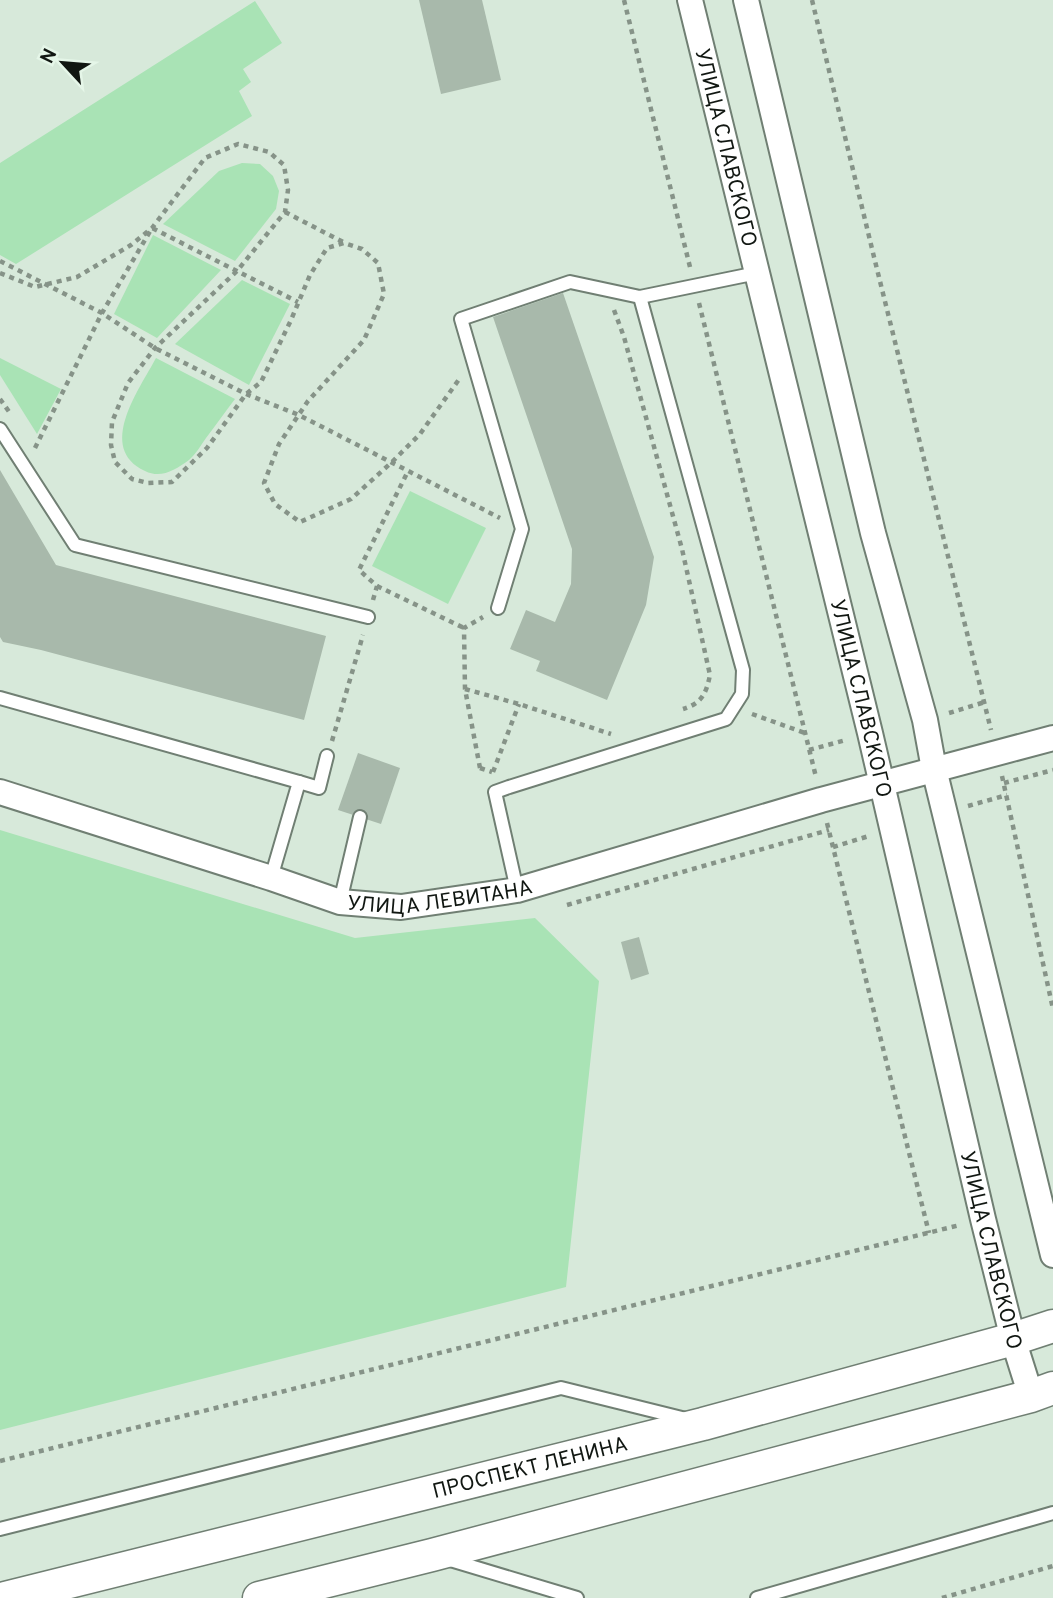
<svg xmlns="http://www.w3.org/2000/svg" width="1053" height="1598" font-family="Overpass,sans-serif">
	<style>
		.green { fill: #a9e3b5 }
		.building { fill: #a8b9ab }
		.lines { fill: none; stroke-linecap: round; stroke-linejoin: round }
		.service-casing { stroke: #707f73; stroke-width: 16 }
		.minor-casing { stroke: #707f73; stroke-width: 28 }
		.tertiary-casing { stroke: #707f73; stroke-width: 35 }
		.path { stroke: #869388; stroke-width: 4.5; stroke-dasharray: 5 5; stroke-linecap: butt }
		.service { stroke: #fff; stroke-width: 12 }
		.minor { stroke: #fff; stroke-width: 24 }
		.tertiary { stroke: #fff; stroke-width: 32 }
		.labels { text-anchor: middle; stroke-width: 6; stroke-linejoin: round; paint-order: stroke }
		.street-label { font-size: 21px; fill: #111712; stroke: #e5f6e8 }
	</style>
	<rect width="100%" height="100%" fill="#d7e9da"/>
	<g class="green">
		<polygon points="255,1 282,43 243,69 251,82 239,91 252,116 16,264 0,255 0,163"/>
		<polygon points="242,163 260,164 273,176 279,191 276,209 235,261 163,224 219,171"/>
		<polygon points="153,235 221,270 157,338 114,314"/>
		<polygon points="242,280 290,304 249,385 175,344"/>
		<polygon points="0,358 61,389 37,434 0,375"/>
		<path d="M156,358L235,399C225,412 216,425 206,438C201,445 196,454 189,460C175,470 161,479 145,471C96,448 139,390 156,358Z"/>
		<polygon points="410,491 486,528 448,604 372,566"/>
		<polygon points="0,830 355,938 535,918 599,981 566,1287 0,1430"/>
	</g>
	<g class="building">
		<polygon points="419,0 482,0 501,80 441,94"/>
		<polygon points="563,293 654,557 646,605 607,700 536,671 540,661 510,649 526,610 555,622 571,584 572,549 493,317"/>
		<polygon points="0,470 56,565 326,636 304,720 41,650 3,642 0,637"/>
		<polygon points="358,753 400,768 381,824 338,810"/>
		<polygon points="639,937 649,974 631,980 621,942"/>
	</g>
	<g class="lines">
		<defs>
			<g id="service">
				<polyline points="0,429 75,545 368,617"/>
				<polyline points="498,608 522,529 461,319 570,282 640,297 757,273"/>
				<polyline points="0,698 299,782 271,878"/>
				<polyline points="299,782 319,788 327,756"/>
				<polyline points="517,890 495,792 509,787 726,719 742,694 743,670 640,297"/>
				<polyline points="340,902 360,817"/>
				<polyline points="0,1529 561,1388 686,1419"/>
				<polyline points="447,1559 577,1598"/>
				<polyline points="757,1598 1053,1513"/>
			</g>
			<g id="minor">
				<path id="s1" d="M690,0L870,733L983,1219L1013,1339L1031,1396"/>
				<polyline points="746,0 873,533 925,720 934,769 1053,1255"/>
				<path id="s2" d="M0,792L271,878L340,902L401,907L517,890L821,800L1053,738"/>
			</g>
			<g id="tertiary">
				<path id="s3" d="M5,1598L703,1424L1013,1339L1053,1326"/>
				<polyline points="259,1598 432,1555 1031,1396 1053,1388"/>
			</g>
		</defs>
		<use href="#service" class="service-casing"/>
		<use href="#minor" class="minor-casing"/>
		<use href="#tertiary" class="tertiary-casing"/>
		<g class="path">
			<polyline points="624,0 690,267"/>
			<polyline points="812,0 874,257 991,730"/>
			<polyline points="285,212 343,242"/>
			<polyline points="0,261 102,313 155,348 246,394 299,415 500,518"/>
			<polyline points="0,273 35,287 77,277 131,245 152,228 205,158 238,144 269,152 284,165 288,190 285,212 237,271 155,348 128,383 112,422 111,445 115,462 132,479 148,483 172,482 207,448 246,394 261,382 291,320 310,275 327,248 344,243 362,249 378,263 384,294 364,340 308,401 279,444 264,483 275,504 300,522 351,499 392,462 420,434 460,378"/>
			<polyline points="699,303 816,777"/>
			<path d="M614,310L624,337L682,549L710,675C706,694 702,703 683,709"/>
			<polyline points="0,399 10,413"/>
			<polyline points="35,448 102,313 152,228 298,302"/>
			<polyline points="377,586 464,628"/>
			<polyline points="373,600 377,586 359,570 408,471"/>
			<polyline points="465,689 519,704 611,734"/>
			<polyline points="949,713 985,702"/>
			<polyline points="752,714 805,733"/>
			<polyline points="332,741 363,635"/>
			<polyline points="809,750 846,740"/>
			<polyline points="480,768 492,772"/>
			<polyline points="480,768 465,689 464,628 483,617"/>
			<polyline points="493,772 519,704"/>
			<polyline points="1002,776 1053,1009"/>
			<polyline points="1004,783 1053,770"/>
			<polyline points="968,806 1007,795"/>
			<polyline points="827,823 929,1233"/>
			<polyline points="833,847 869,836"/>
			<polyline points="567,905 829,830"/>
			<polyline points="0,1461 960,1225"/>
			<polyline points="942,1598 1053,1566"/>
		</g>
		<use href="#service" class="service"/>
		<use href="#minor" class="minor"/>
		<use href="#tertiary" class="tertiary"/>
	</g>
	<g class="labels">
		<g class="street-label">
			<text dy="7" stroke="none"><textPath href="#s1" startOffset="152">УЛИЦА СЛАВСКОГО</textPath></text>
			<text dy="7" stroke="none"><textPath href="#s1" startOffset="719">УЛИЦА СЛАВСКОГО</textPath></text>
			<text dy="7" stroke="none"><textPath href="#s2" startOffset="458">УЛИЦА ЛЕВИТАНА</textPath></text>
			<text dy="7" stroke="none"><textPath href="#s1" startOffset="1286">УЛИЦА СЛАВСКОГО</textPath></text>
			<text dy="7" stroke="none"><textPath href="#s3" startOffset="541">ПРОСПЕКТ ЛЕНИНА</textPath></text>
		</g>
	</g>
	<g transform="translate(63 63) rotate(296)" stroke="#e5f6e8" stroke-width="5" paint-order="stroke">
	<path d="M0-5L12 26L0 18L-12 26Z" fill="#111712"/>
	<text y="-10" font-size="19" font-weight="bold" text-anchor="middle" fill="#111712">N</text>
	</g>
</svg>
